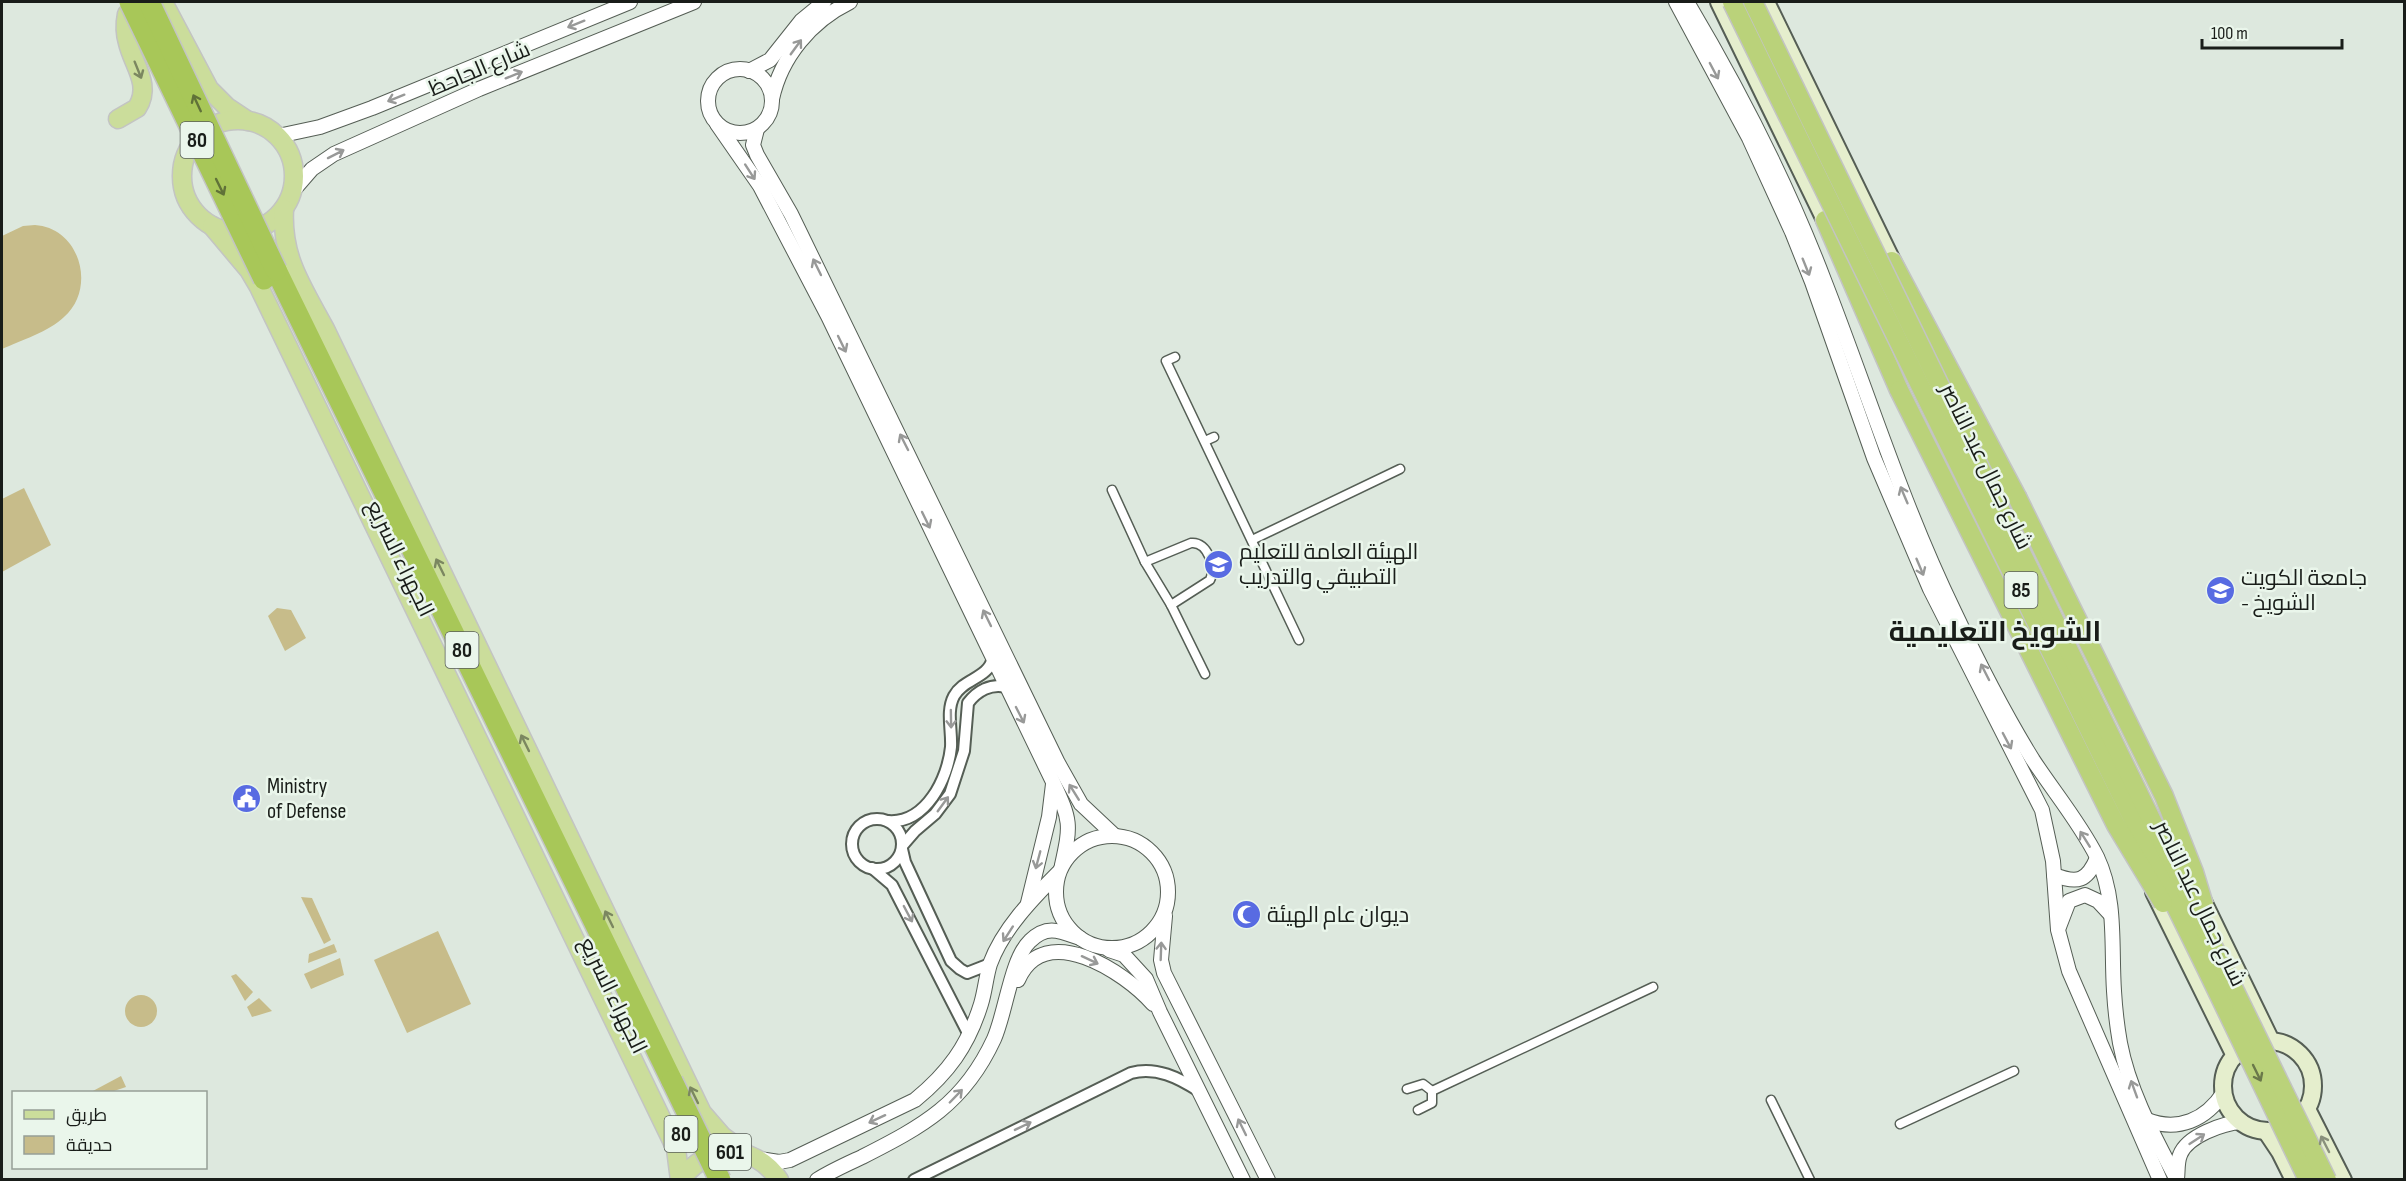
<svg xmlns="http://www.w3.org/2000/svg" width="2406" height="1181" font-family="'Sofia Sans Condensed',Cairo,sans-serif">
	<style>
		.green { fill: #c7bc8a }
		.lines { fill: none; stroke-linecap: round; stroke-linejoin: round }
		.pedestrian-casing { stroke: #555e55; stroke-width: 11 }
		.minor-casing { stroke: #555e55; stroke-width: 14 }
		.tertiary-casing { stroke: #555e55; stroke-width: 16 }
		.secondary-casing { stroke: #555e55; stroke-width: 20 }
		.primary-casing { stroke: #c3c4c3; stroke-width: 21 }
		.trunk-casing { stroke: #c3c4c3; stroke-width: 21 }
		.motorway-casing { stroke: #c3c4c3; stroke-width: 24 }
		.pedestrian { stroke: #fff; stroke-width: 8 }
		.minor { stroke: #fff; stroke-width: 10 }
		.tertiary { stroke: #fff; stroke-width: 14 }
		.secondary { stroke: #e5eecd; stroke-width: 16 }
		.primary { stroke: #cbdd9b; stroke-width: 18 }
		.trunk { stroke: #bad27a; stroke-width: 18 }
		.motorway { stroke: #a8c758; stroke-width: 21 }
		.trunk-bridge-casing { stroke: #c3c4c3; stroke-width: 21; stroke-linecap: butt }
		.motorway-bridge-casing { stroke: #c3c4c3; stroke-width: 24; stroke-linecap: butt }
		.trunk-bridge { stroke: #bad27a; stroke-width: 18 }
		.motorway-bridge { stroke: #a8c758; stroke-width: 21 }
		.oneway { stroke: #989998 }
		.oneway2 { stroke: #7b8760 }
		.oneway3 { stroke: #607238 }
		.oneway4 { stroke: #6a784a }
		.oneway5 { stroke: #89907c }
		.labels { text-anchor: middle; stroke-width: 5; stroke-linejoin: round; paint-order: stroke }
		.shield { fill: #eaf6eb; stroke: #585e58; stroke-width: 1.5 }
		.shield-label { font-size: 21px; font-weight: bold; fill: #191d19 }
		.street-label { font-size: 22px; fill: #191d19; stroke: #eaf6eb }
		.poi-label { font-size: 22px; fill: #191d19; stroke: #eaf6eb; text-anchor: start }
		.district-label { font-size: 28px; font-weight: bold; fill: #191d19; stroke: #eaf6eb }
	</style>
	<rect width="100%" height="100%" fill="#dde8de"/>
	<g class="green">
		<path d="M35,225C80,228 97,288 64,317C50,331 20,341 2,349V236L23,226Z"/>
		<polygon points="24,488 51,545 2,572 2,499"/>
		<polygon points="277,608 291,610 306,638 285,651 268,616"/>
		<polygon points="301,897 312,898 331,940 324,944"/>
		<polygon points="438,931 471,1004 407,1033 374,960"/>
		<polygon points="334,944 337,952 308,963 309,954"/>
		<polygon points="340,958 344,975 311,989 304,974"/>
		<polygon points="236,974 253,992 245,1001 231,976"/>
		<circle cx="141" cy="1011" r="16"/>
		<polygon points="259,998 272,1011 252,1017 247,1007"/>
		<polygon points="121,1076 126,1087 111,1092 91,1092"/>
	</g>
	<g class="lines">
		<defs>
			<g id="pedestrian">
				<polyline points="1175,357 1166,361 1299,640"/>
				<polyline points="1205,441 1214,437"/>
				<polyline points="1112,490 1145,562 1171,605 1205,674"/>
				<polyline points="1252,540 1400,469"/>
				<path d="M1145,562L1191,543C1208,541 1216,568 1210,580L1171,605"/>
				<polyline points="1407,1089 1423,1084 1432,1091 1432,1103 1418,1110"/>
				<polyline points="1432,1091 1653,987"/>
				<polyline points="1771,1100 1810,1180"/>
				<polyline points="1900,1124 2014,1071"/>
			</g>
			<g id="minor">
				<circle cx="877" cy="844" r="25"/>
				<path d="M888,821C926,824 948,778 951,747C952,730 946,711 954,696C964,678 988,679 993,658"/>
				<path d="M902,846L915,831L935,814L950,794L964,751L968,703C977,691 991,683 1006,687"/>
				<polyline points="902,849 905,862 951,961 960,969 967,973 990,964"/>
				<polyline points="872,868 892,885 969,1035"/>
				<path d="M914,1180L1131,1073C1156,1066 1179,1078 1199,1091"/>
			</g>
			<g id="tertiary">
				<polyline points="1676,2 1749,138 1792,232 1812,282 1874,458 1930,589 2042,810 2053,861 2058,930 2069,971 2160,1180"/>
				<path d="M1687,2C1740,91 1787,183 1824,280C1867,390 1902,504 1954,611C1978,662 2004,713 2033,760C2054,792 2080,823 2097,857C2117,899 2111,947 2114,991C2115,1008 2117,1026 2120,1043C2129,1091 2154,1136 2177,1180"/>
				<circle cx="740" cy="101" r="32"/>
				<polyline points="749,71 770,60 801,21 824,2"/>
				<path d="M772,99C781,57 811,21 850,2"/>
				<path d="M717,124L760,186L828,316L1053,782C1071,821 1071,824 1062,865"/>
				<polyline points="757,129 753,145 757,155 791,214 1058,763 1081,804 1114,835"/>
				<polyline points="278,136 320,127 372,108 630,2"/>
				<polyline points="292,192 312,169 334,154 479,89 694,2"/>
				<circle cx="1112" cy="892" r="56"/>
				<path d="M2054,875C2078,884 2087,881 2097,858"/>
				<polyline points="1028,903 1049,817 1053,784"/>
				<polyline points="1165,916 1161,960 1164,973 1268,1180"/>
				<polyline points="2059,927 2069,901 2085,895 2098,901 2111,915"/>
				<polyline points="1109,950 1124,955 1146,979 1160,1012 1243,1180"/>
				<path d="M1018,980C1044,919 1125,972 1153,1004"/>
				<path d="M2147,1120C2178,1132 2206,1120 2224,1092"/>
				<path d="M759,1159L779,1162L790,1160L915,1100C948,1073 968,1046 981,1004C985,991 986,977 990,964C1003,929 1032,899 1058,873"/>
				<path d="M2177,1179C2178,1171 2177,1162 2180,1155C2187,1136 2223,1123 2242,1122"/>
				<path d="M817,1180C831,1171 847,1164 862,1157C923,1126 964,1104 994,1039C1006,1012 1011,959 1030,941C1047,924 1060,931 1080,938"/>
			</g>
			<g id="secondary">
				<polyline points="1719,2 1830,230"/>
				<polyline points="1766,2 1897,271"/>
				<polyline points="1999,480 2172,838"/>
				<polyline points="2154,892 2235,1056"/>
				<polyline points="2199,893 2271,1041"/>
				<circle cx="2268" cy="1086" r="45"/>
				<polyline points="2307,1109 2343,1180"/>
				<polyline points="2266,1131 2280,1152 2294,1180"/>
			</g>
			<g id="primary">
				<polyline points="163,2 209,89 227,107 248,121"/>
				<path d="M118,119L137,108C152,85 133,65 128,43C125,33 125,24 127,14"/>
				<circle cx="238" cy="176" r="56"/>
				<path d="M284,209C281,258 303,288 325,329L702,1113L722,1136L745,1153"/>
				<polyline points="212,226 249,270 259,287 676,1149 680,1180"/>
				<path d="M681,1180C706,1144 754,1142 779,1180"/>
			</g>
			<g id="trunk">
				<polyline points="1825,220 1899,390"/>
				<polyline points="1892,261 2017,497"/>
			</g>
			<polyline id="motorway" points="276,270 672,1081"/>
		</defs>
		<use href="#pedestrian" class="pedestrian-casing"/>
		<use href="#minor" class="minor-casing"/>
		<use href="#tertiary" class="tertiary-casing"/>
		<use href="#secondary" class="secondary-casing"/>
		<use href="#primary" class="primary-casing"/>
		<use href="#trunk" class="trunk-casing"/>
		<use href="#motorway" class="motorway-casing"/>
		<use href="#pedestrian" class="pedestrian"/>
		<use href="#minor" class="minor"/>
		<use href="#tertiary" class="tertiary"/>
		<use href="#secondary" class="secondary"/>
		<use href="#primary" class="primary"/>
		<use href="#trunk" class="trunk"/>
		<use href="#motorway" class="motorway"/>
		<defs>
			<g id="trunk-bridge">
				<polyline points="1732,2 2206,968 2308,1180"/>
				<polyline points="1753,2 2327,1180"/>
				<polyline points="1899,390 2116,825 2163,903"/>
				<polyline points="2017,497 2164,796 2194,872 2204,905"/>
			</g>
			<g id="motorway-bridge">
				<polyline points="130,2 264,279"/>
				<polyline points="149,2 276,270"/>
				<polyline points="672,1081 720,1180"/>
			</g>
		</defs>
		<use href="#trunk-bridge" class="trunk-bridge-casing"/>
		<use href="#motorway-bridge" class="motorway-bridge-casing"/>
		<use href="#trunk-bridge" class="trunk-bridge"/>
		<use href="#motorway-bridge" class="motorway-bridge"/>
	</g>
	<defs><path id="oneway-shaft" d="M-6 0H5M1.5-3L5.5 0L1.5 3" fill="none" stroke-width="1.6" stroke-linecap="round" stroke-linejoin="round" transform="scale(1.5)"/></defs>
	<g class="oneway">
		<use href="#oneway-shaft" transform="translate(576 24) rotate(158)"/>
		<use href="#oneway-shaft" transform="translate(796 47) rotate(-54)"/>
		<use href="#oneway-shaft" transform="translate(1714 71) rotate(62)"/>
		<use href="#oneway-shaft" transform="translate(514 75) rotate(-22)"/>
		<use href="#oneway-shaft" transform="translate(396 98) rotate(158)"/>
		<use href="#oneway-shaft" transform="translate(336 154) rotate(-27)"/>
		<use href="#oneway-shaft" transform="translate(750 172) rotate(57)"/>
		<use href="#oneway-shaft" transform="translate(817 267) rotate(-116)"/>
		<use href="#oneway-shaft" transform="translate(1806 267) rotate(68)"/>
		<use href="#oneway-shaft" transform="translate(842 344) rotate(64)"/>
		<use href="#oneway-shaft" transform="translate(904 442) rotate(-117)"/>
		<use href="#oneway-shaft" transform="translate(1904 495) rotate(-113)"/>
		<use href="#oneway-shaft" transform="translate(926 520) rotate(64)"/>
		<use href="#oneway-shaft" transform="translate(1920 567) rotate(67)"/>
		<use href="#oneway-shaft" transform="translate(987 618) rotate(-116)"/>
		<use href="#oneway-shaft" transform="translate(1985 672) rotate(-117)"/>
		<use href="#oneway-shaft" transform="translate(1020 715) rotate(63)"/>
		<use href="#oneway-shaft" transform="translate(951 719) rotate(89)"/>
		<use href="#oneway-shaft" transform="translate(2007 741) rotate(62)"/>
		<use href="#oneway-shaft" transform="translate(1074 792) rotate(-122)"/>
		<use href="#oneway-shaft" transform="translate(943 804) rotate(-54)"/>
		<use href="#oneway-shaft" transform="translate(2085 839) rotate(-122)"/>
		<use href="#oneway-shaft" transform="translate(1038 860) rotate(105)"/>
		<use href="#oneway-shaft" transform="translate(908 914) rotate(62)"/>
		<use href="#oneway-shaft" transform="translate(1008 934) rotate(123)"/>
		<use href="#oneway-shaft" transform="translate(1161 951) rotate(-88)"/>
		<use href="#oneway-shaft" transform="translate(1090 960) rotate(25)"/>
		<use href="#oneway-shaft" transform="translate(2134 1089) rotate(-110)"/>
		<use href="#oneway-shaft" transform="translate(956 1096) rotate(-46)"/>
		<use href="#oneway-shaft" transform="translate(877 1119) rotate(155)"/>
		<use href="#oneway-shaft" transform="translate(1023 1126) rotate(-26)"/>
		<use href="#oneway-shaft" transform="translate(1242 1127) rotate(-116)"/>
		<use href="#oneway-shaft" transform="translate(2197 1139) rotate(-33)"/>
	</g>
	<g class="oneway2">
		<use href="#oneway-shaft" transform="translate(138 70) rotate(68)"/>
		<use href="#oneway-shaft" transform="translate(440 567) rotate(-116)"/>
		<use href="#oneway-shaft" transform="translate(525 743) rotate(-116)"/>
		<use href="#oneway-shaft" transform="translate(609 919) rotate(-116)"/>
		<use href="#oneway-shaft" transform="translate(694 1095) rotate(-116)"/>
	</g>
	<g class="oneway3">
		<use href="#oneway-shaft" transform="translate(197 103) rotate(-115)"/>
		<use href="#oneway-shaft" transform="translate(220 187) rotate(64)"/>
	</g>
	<use class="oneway4" href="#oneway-shaft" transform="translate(2257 1073) rotate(64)"/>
	<use class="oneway5" href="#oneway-shaft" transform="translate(2325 1144) rotate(-117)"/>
	<defs>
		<symbol id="university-disc" viewBox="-11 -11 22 22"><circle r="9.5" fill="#586be2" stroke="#eaf6eb"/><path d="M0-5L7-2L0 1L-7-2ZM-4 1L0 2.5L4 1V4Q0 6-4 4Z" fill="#fff"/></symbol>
		<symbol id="civic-disc" viewBox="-11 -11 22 22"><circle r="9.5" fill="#586be2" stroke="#eaf6eb"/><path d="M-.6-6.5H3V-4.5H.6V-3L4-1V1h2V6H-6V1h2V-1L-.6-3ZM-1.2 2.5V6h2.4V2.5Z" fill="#fff"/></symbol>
		<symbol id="mosque-disc" viewBox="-11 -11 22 22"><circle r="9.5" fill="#586be2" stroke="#eaf6eb"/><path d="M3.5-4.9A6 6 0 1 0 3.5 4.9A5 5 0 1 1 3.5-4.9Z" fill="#fff"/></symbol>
	</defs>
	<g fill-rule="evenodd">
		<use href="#university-disc" x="1202" y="548" width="33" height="33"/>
		<use href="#university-disc" x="2204" y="574" width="33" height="33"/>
		<use href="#civic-disc" x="230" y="782" width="33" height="33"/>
		<use href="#mosque-disc" x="1230" y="898" width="33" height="33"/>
	</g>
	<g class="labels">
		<g class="shield">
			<rect x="180.5" y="122" width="33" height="36" rx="4.5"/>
			<rect x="2004.5" y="572" width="33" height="36" rx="4.5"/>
			<rect x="445.5" y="632" width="33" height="36" rx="4.5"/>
			<rect x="664.5" y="1116" width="33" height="36" rx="4.5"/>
			<rect x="709" y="1134" width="42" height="36" rx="4.5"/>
		</g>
		<g class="shield-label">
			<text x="197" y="147">80</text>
			<text x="2021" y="597">85</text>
			<text x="462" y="657">80</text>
			<text x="681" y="1141">80</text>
			<text x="730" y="1159">601</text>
		</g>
		<g class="street-label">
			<text transform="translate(479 68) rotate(-23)" y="8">شارع الجاحظ</text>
			<text transform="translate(1987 466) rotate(64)" y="8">شارع جمال عبد الناصر</text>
			<text transform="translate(401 558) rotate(64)" y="8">الجهراء السريع</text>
			<text transform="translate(2201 903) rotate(64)" y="8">شارع جمال عبد الناصر</text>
			<text transform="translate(614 995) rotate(64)" y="8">الجهراء السريع</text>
		</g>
		<g class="poi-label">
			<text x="1239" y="559">الهيئة العامة للتعليم<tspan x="1239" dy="25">التطبيقي والتدريب</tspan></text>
			<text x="2241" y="585">جامعة الكويت<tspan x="2241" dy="25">- الشويخ</tspan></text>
			<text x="267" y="793">Ministry<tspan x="267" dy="25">of Defense</tspan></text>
			<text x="1267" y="922">ديوان عام الهيئة</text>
		</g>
		<g class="district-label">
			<text x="1995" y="641">الشويخ التعليمية</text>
		</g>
	</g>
	<rect width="2406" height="1181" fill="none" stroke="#191d19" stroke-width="6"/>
	<rect x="12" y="1091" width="195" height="78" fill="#eaf6eb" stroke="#969f97" stroke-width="1.5"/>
	<rect x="24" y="1110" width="30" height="9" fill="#cbdd9b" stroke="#969f97" stroke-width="1.5"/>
	<text x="66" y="1121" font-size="18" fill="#191d19">طريق</text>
	<rect x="24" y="1136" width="30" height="18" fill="#c7bc8a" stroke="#969f97" stroke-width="1.5"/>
	<text x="66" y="1151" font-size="18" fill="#191d19">حديقة</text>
	<path d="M2202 39v9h140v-9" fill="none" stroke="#191d19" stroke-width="3"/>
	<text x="2211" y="39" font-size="18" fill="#191d19" stroke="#eaf6eb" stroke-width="4.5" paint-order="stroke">100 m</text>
</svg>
